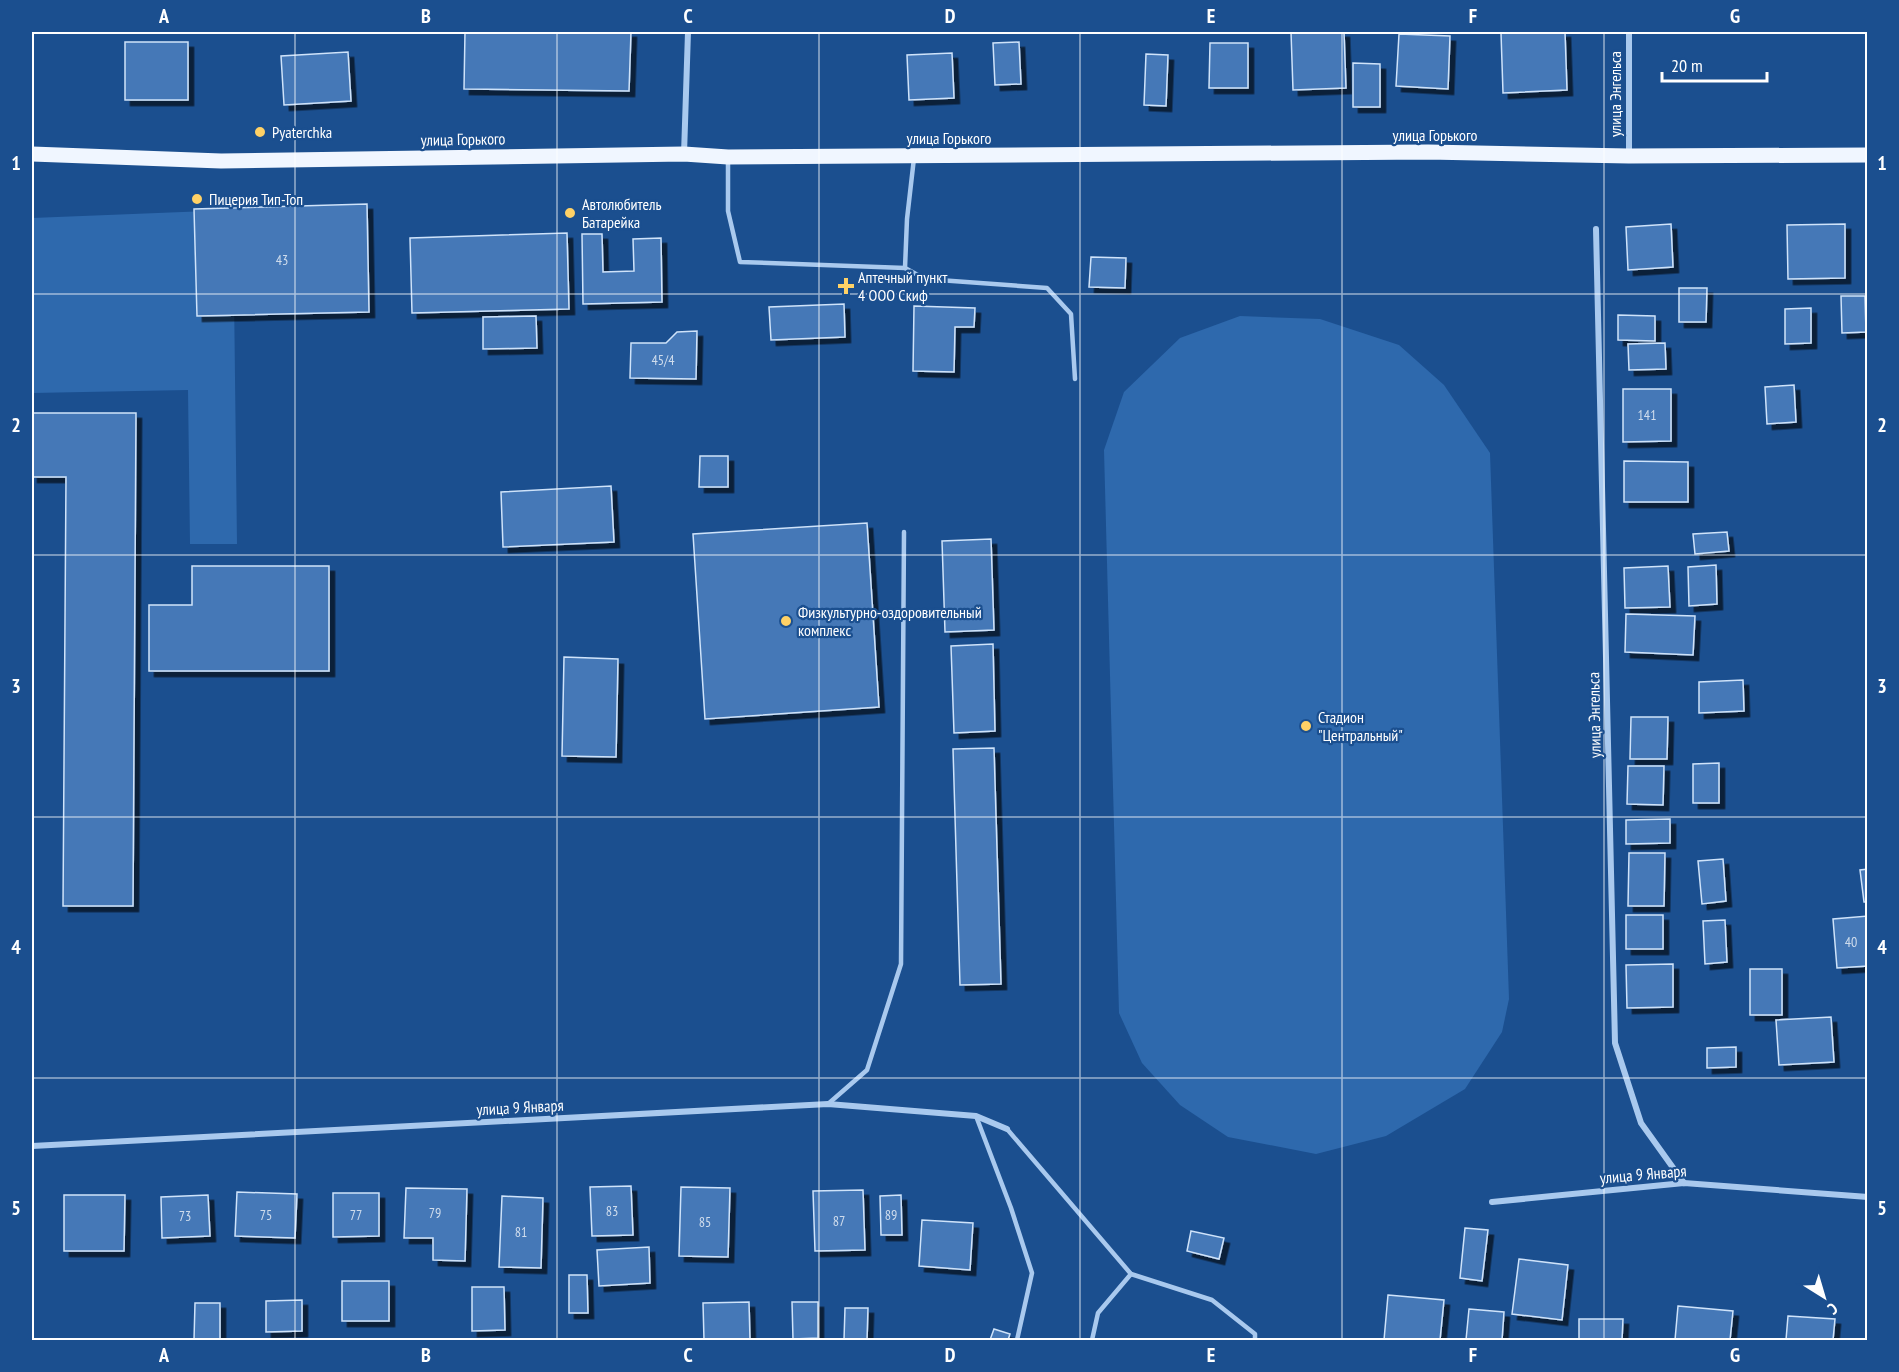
<svg xmlns="http://www.w3.org/2000/svg" width="1899" height="1372" font-family="'PT Sans Narrow',sans-serif">
	<style>
		.green { fill: #2e69ad }
		.building { fill: #4478b7; stroke: #cfe3fa; stroke-width: 1.5; filter: url(#shadow) }
		.lines { fill: none; stroke-linecap: round; stroke-linejoin: round }
		.service { stroke: #a9c9ee; stroke-width: 4.5 }
		.minor { stroke: #a9c9ee; stroke-width: 6 }
		.primary { stroke: #f0f6ff; stroke-width: 15 }
		.grid { fill: none; stroke: #fff; stroke-width: 1.5; stroke-opacity: 0.55 }
		.poi-dot { fill: #ffd166; stroke: #1b4f8f; stroke-width: 2 }
		.labels { text-anchor: middle; stroke-width: 4.5; stroke-linejoin: round; paint-order: stroke }
		.number-label { font-size: 14px; fill: #d0dded }
		.street-label { font-size: 16px; fill: #fff; stroke: #1b4f8f }
		.poi-label { font-size: 16px; fill: #fff; stroke: #1b4f8f; text-anchor: start }
		.neatline { fill: none; stroke: #fff; stroke-width: 2 }
		.grid-label { font-size: 20px; text-anchor: middle; font-weight: bold; fill: #fff }
	</style>
	<defs>
		<filter id="shadow"><feDropShadow dx="5.5" dy="5.5" stdDeviation="0" flood-color="#0009"/></filter>
	</defs>
	<rect width="100%" height="100%" fill="#1b4f8f"/>
	<g class="green">
		<polygon points="233,210 237,544 190,544 188,390 32,393 32,218"/>
		<polygon points="1240,316 1320,319 1399,345 1444,385 1490,453 1509,999 1502,1032 1465,1089 1386,1136 1316,1154 1228,1137 1180,1105 1142,1063 1119,1013 1104,450 1124,392 1180,338"/>
	</g>
	<g class="building">
		<polygon points="465,32 631,32 629,91 464,89"/>
		<polygon points="1291,32 1344,32 1346,88 1293,90"/>
		<polygon points="1565,32 1567,90 1503,93 1501,33"/>
		<polygon points="1399,34 1450,36 1448,89 1396,86"/>
		<rect x="125" y="42" width="63" height="58"/>
		<polygon points="1019,42 1021,84 995,85 993,43"/>
		<polygon points="1210,43 1248,43 1248,88 1209,88"/>
		<polygon points="348,52 351,101 284,105 281,56"/>
		<polygon points="952,53 954,98 909,100 907,55"/>
		<polygon points="1146,54 1168,55 1166,106 1144,105"/>
		<polygon points="1353,63 1380,64 1380,107 1353,107"/>
		<polygon points="367,204 369,312 197,316 194,209"/>
		<polygon points="1671,224 1673,267 1628,270 1626,227"/>
		<polygon points="1845,224 1845,278 1788,279 1787,225"/>
		<polygon points="567,233 569,309 412,313 410,238"/>
		<polygon points="582,234 602,234 603,272 634,271 633,239 661,238 662,302 583,304"/>
		<polygon points="1091,257 1126,258 1125,288 1089,287"/>
		<polygon points="1679,288 1707,288 1706,322 1679,322"/>
		<polygon points="1841,296 1865,296 1866,332 1842,333"/>
		<polygon points="844,304 845,337 771,340 769,307"/>
		<polygon points="914,306 975,308 974,327 955,327 954,372 913,371"/>
		<polygon points="1811,308 1811,343 1785,344 1785,309"/>
		<polygon points="1618,315 1655,316 1655,341 1618,340"/>
		<polygon points="536,316 537,348 483,349 483,317"/>
		<polygon points="697,331 696,379 630,378 631,343 666,343 677,332"/>
		<polygon points="1665,343 1666,369 1629,370 1628,344"/>
		<polygon points="1794,385 1796,422 1767,424 1765,387"/>
		<polygon points="1623,389 1671,389 1671,441 1623,442"/>
		<polygon points="32,413 136,413 133,906 63,906 66,477 32,477"/>
		<polygon points="700,456 728,456 728,487 699,487"/>
		<polygon points="1624,461 1688,462 1688,502 1624,502"/>
		<polygon points="611,486 614,542 503,547 501,492"/>
		<polygon points="867,523 879,707 705,719 693,534"/>
		<polygon points="1727,532 1729,551 1695,554 1693,534"/>
		<polygon points="991,539 994,630 945,632 942,541"/>
		<polygon points="1716,565 1717,604 1689,606 1688,567"/>
		<polygon points="192,566 329,566 329,671 149,671 149,605 192,605"/>
		<polygon points="1668,566 1670,607 1625,608 1624,568"/>
		<polygon points="1626,614 1695,616 1693,655 1625,652"/>
		<polygon points="993,644 995,731 954,733 951,646"/>
		<polygon points="564,657 618,659 616,757 562,756"/>
		<polygon points="1743,680 1744,711 1699,713 1699,682"/>
		<polygon points="1631,717 1668,717 1667,759 1630,759"/>
		<polygon points="994,748 1001,984 960,985 953,749"/>
		<polygon points="1719,763 1719,803 1693,803 1693,764"/>
		<polygon points="1628,766 1664,766 1663,805 1627,804"/>
		<polygon points="1670,819 1670,843 1626,844 1626,820"/>
		<polygon points="1629,853 1665,853 1664,906 1628,906"/>
		<polygon points="1723,859 1726,901 1702,904 1698,861"/>
		<polygon points="1868,869 1868,902 1864,902 1860,870"/>
		<rect x="1626" y="915" width="37" height="34"/>
		<polygon points="1868,916 1868,966 1837,968 1833,919"/>
		<polygon points="1725,920 1727,962 1705,964 1703,921"/>
		<polygon points="1673,964 1673,1007 1627,1008 1626,965"/>
		<rect x="1750" y="969" width="32" height="46"/>
		<polygon points="1831,1017 1834,1062 1779,1065 1776,1020"/>
		<polygon points="1736,1047 1736,1067 1707,1068 1707,1048"/>
		<polygon points="631,1186 633,1235 592,1236 590,1187"/>
		<polygon points="681,1187 730,1188 728,1257 679,1256"/>
		<polygon points="406,1188 467,1189 465,1261 433,1260 433,1238 404,1238"/>
		<polygon points="863,1190 865,1250 815,1251 813,1191"/>
		<polygon points="237,1192 297,1194 295,1238 235,1236"/>
		<polygon points="333,1193 379,1193 379,1236 333,1237"/>
		<polygon points="64,1195 125,1195 124,1251 64,1251"/>
		<polygon points="208,1195 210,1236 162,1238 161,1197"/>
		<polygon points="901,1195 902,1235 881,1235 880,1196"/>
		<polygon points="502,1196 543,1198 541,1268 499,1267"/>
		<polygon points="922,1220 973,1223 970,1270 919,1266"/>
		<polygon points="1465,1228 1488,1230 1482,1281 1460,1278"/>
		<polygon points="1191,1231 1224,1238 1219,1259 1187,1251"/>
		<polygon points="649,1247 650,1283 599,1286 597,1250"/>
		<polygon points="1519,1259 1568,1265 1562,1320 1512,1314"/>
		<polygon points="569,1275 587,1275 588,1313 569,1313"/>
		<rect x="342" y="1281" width="47" height="40"/>
		<polygon points="472,1287 504,1287 505,1330 472,1331"/>
		<polygon points="1388,1295 1444,1300 1440,1340 1384,1340"/>
		<polygon points="302,1300 302,1331 266,1332 266,1301"/>
		<polygon points="749,1302 750,1340 704,1340 703,1303"/>
		<polygon points="792,1302 818,1302 818,1338 793,1339"/>
		<polygon points="195,1303 220,1303 220,1340 194,1340"/>
		<polygon points="1678,1306 1733,1311 1730,1340 1675,1340"/>
		<polygon points="845,1308 868,1308 867,1340 844,1340"/>
		<polygon points="1469,1309 1504,1312 1502,1340 1466,1340"/>
		<polygon points="1788,1316 1835,1319 1833,1340 1786,1340"/>
		<polygon points="1579,1319 1623,1319 1622,1340 1579,1340"/>
		<polygon points="994,1329 1010,1334 1008,1340 990,1340"/>
	</g>
	<g class="lines">
		<g class="service">
			<polyline points="728,160 728,211 740,262 905,268 907,219 914,158"/>
			<polyline points="905,268 925,279 1047,288 1071,314 1075,379"/>
			<polyline points="828,1104 867,1070 901,964 904,532"/>
			<polyline points="976,1116 1011,1208 1032,1273 1017,1340"/>
			<polyline points="1007,1129 1131,1274 1212,1300 1255,1334 1255,1340"/>
			<polyline points="1092,1340 1098,1313 1131,1274"/>
		</g>
		<g class="minor">
			<polyline points="684,154 688,32"/>
			<polyline points="1629,154 1629,32"/>
			<polyline points="1596,229 1615,1043 1641,1123 1684,1183"/>
			<polyline points="32,1146 828,1104 976,1116 1007,1129"/>
			<polyline points="1492,1202 1684,1183 1868,1197"/>
		</g>
		<polyline class="primary" points="32,154 221,161 684,154 728,157 1428,152 1629,156 1868,155"/>
	</g>
	<path class="grid" d="M295,32V1340M557,32V1340M819,32V1340M1080,32V1340M1342,32V1340M1604,32V1340M32,294H1868M32,555H1868M32,817H1868M32,1078H1868"/>
	<g class="poi-dot">
		<circle cx="260" cy="132" r="6"/>
		<circle cx="197" cy="199" r="6"/>
		<circle cx="570" cy="213" r="6"/>
		<path d="M843 277h6v6h6v6h-6v6h-6v-6h-6v-6h6z"/>
		<circle cx="786" cy="621" r="6"/>
		<circle cx="1306" cy="726" r="6"/>
	</g>
	<g class="labels">
		<g class="number-label">
			<text x="282" y="265">43</text>
			<text x="663" y="365">45/4</text>
			<text x="1647" y="420">141</text>
			<text x="1851" y="947">40</text>
			<text x="612" y="1216">83</text>
			<text x="435" y="1218">79</text>
			<text x="266" y="1220">75</text>
			<text x="356" y="1220">77</text>
			<text x="891" y="1220">89</text>
			<text x="185" y="1221">73</text>
			<text x="839" y="1226">87</text>
			<text x="705" y="1227">85</text>
			<text x="521" y="1237">81</text>
		</g>
		<g class="street-label">
			<text transform="translate(1615 94) rotate(-90)" y="6">улица Энгельса</text>
			<text x="1435" y="141">улица Горького</text>
			<text x="949" y="144">улица Горького</text>
			<text transform="translate(463 139) rotate(-1)" y="6">улица Горького</text>
			<text transform="translate(1594 715) rotate(-91)" y="6">улица Энгельса</text>
			<text transform="translate(520 1107) rotate(-3)" y="6">улица 9 Января</text>
			<text transform="translate(1643 1174) rotate(-5)" y="6">улица 9 Января</text>
		</g>
		<g class="poi-label">
			<text x="272" y="138">Pyaterchka</text>
			<text x="209" y="205">Пицерия Тип-Топ</text>
			<text x="582" y="210">Автолюбитель<tspan x="582" dy="18">Батарейка</tspan></text>
			<text x="858" y="283">Аптечный пункт<tspan x="858" dy="18">4 ООО Скиф</tspan></text>
			<text x="798" y="618">Физкультурно-оздоровительный<tspan x="798" dy="18">комплекс</tspan></text>
			<text x="1318" y="723">Стадион<tspan x="1318" dy="18">"Центральный"</tspan></text>
		</g>
	</g>
	<rect width="1899" height="1372" fill="none" stroke="#1b4f8f" stroke-width="66"/>
	<g transform="translate(1824 1297) rotate(143)" stroke="#1b4f8f" stroke-width="4.5" paint-order="stroke">
	<path d="M0-4.5L10 22L0 15L-10 22Z" fill="#ffffff"/>
	<text y="-9" font-size="16" font-weight="bold" text-anchor="middle" fill="#ffffff">С</text>
	</g>
	<path d="M1662 72v9h105v-9" fill="none" stroke="#ffffff" stroke-width="3"/>
	<text x="1671" y="72" font-size="18" fill="#ffffff" stroke="#1b4f8f" stroke-width="4.5" paint-order="stroke">20 m</text>
	<rect x="33" y="33" width="1833" height="1306" class="neatline"/>
	<g class="grid-label">
		<text x="164" y="23">A</text>
		<text x="426" y="23">B</text>
		<text x="688" y="23">C</text>
		<text x="950" y="23">D</text>
		<text x="1211" y="23">E</text>
		<text x="1473" y="23">F</text>
		<text x="1735" y="23">G</text>
		<text x="16" y="170">1</text>
		<text x="1882" y="170">1</text>
		<text x="16" y="432">2</text>
		<text x="1882" y="432">2</text>
		<text x="16" y="693">3</text>
		<text x="1882" y="693">3</text>
		<text x="16" y="954">4</text>
		<text x="1882" y="954">4</text>
		<text x="16" y="1215">5</text>
		<text x="1882" y="1215">5</text>
		<text x="164" y="1362">A</text>
		<text x="426" y="1362">B</text>
		<text x="688" y="1362">C</text>
		<text x="950" y="1362">D</text>
		<text x="1211" y="1362">E</text>
		<text x="1473" y="1362">F</text>
		<text x="1735" y="1362">G</text>
	</g>
</svg>
